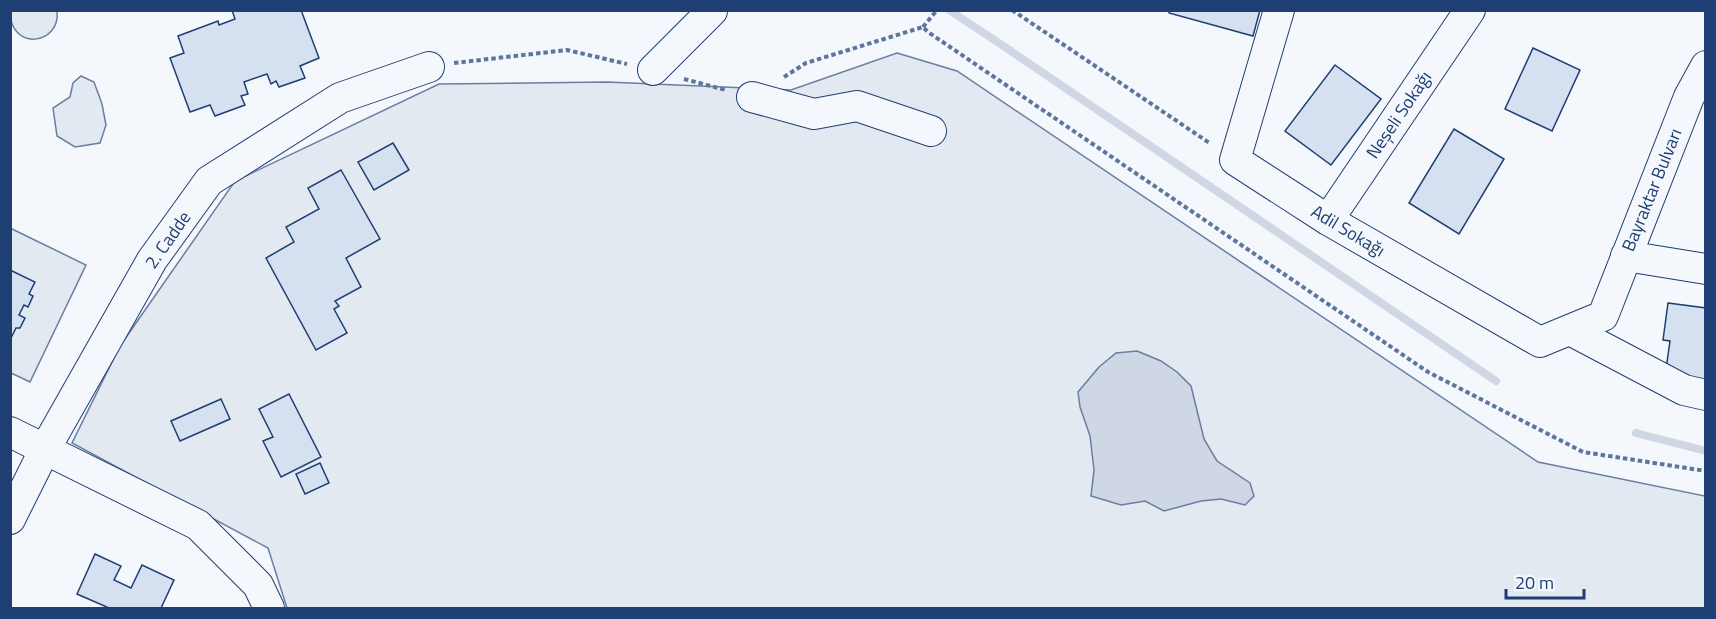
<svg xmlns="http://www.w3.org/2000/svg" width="1716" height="619" font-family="'Titillium Web',sans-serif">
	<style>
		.green { fill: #e3e9f0; stroke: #687fa3; stroke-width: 1.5 }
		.water { fill: #cfd7e4; stroke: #687fa3; stroke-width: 1.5 }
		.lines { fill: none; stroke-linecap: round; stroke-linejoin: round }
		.stream { stroke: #cfd7e4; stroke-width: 8 }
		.building { fill: #d5e0f0; stroke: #1d3f73; stroke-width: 1.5 }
		.minor-casing { stroke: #1d3f73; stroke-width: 32 }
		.path { stroke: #5e769c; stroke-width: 4; stroke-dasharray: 4.5 3; stroke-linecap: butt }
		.minor { stroke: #f4f7fb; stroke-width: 30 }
		.labels { text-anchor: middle; stroke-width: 4.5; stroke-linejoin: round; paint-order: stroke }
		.street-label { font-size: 18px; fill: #1d3f73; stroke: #f4f7fb }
	</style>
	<rect width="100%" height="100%" fill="#f4f7fb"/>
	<g class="green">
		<path d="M10,11H57C61,45 10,52 10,11Z"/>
		<polygon points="897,53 957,71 1538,462 1705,496 1705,608 287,608 268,548 72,443 120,346 235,181 439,84 607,82 791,90"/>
		<polygon points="81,76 94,82 102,104 106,125 100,143 75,147 57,136 53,108 70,97 73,83"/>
		<polygon points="10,228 86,265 30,382 11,373"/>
	</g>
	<polygon class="water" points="1137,351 1161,361 1177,372 1191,386 1204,439 1217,461 1250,483 1254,496 1245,505 1221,499 1201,501 1164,511 1145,501 1121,505 1091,496 1094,470 1090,436 1080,407 1078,392 1099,367 1116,353"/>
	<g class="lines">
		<g class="stream">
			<polyline points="949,10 1002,45 1496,381"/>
			<polyline points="1636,433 1706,451"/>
		</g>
	</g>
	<g class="building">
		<polygon points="232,10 301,10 319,58 300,66 305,78 279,87 276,81 271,84 267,74 244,82 248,94 241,96 245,105 215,116 210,105 190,112 170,58 184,53 178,36 218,21 219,25 235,19"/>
		<polygon points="1169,10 1260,10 1253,36 1169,13"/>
		<polygon points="1533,48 1580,70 1552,131 1505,109"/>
		<polygon points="1335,65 1381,99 1331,165 1285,131"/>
		<polygon points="1454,129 1504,159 1459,234 1409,203"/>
		<polygon points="393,143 409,170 374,190 358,162"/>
		<polygon points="341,170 380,239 346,258 361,287 335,301 339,306 334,309 347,333 316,350 266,258 294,242 286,227 319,209 308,188"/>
		<polygon points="10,270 35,282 29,294 33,296 28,307 24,305 19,315 25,318 20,328 16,328 10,340"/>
		<polygon points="1668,303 1706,308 1706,382 1665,376 1670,341 1663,340"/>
		<polygon points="289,394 321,457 281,477 263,441 273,437 259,409"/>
		<polygon points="221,399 230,419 180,441 171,421"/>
		<polygon points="320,463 329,483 305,494 296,474"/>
		<polygon points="95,554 121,566 114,580 131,588 142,565 174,580 161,608 109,608 77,594"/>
	</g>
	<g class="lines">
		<defs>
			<g id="minor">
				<polyline points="1279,10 1235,160 1328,220 1540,342 1603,316 1689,97 1706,66"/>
				<polyline points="653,70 712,11"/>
				<polyline points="752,97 814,114 857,106 931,131"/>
				<polyline points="1328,220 1470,10"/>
				<polyline points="1626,256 1706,269"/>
				<polyline points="1570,330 1684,390 1706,395"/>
				<polyline points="10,432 198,525 258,585 269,608"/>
				<polyline points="10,519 45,449 152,260 209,181 340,98 429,67"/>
			</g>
		</defs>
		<use href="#minor" class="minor-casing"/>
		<g class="path">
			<polyline points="1012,10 1211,144"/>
			<polyline points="923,27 937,10"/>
			<polyline points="454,63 567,50 627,64"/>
			<polyline points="784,77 806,63 923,27 928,32 1428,372 1583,452 1706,471"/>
			<polyline points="684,79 726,90"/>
		</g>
		<use href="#minor" class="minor"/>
	</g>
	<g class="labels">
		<g class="street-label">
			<text transform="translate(1399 115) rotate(-56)" y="6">Neşeli Sokağı</text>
			<text transform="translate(1652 190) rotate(-68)" y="6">Bayraktar Bulvarı</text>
			<text transform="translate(1348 231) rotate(31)" y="6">Adil Sokağı</text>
			<text transform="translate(168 240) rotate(-55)" y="6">2. Cadde</text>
		</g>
	</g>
	<rect width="1716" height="619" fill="none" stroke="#1d3f73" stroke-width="24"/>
	<path d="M1506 589v9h78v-9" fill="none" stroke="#1d3f73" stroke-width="3"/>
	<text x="1515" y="589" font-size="18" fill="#1d3f73" stroke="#f4f7fb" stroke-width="4.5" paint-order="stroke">20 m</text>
</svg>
